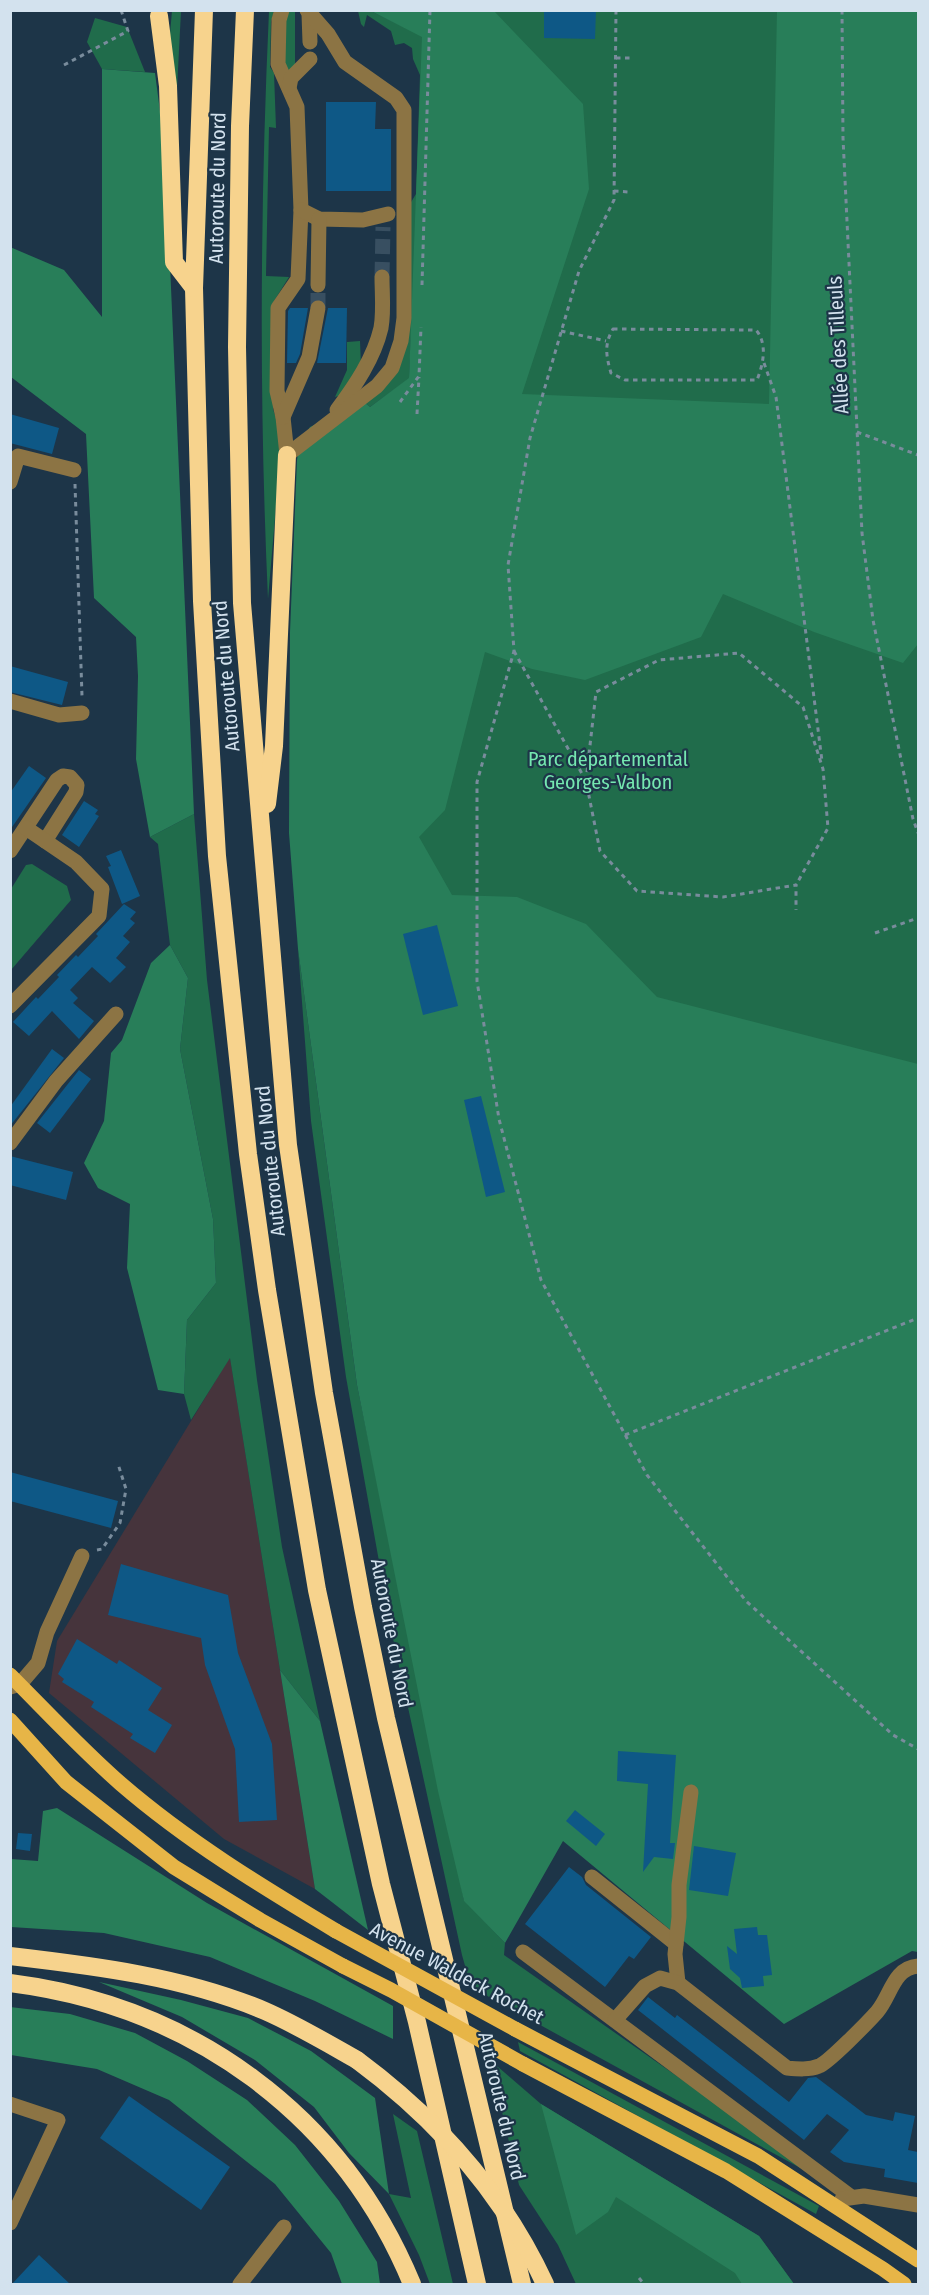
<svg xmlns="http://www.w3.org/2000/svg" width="929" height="2295" font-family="'Fira Sans Condensed',sans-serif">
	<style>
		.education { fill: #46343c }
		.green { fill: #206c4b }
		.forest { fill: #287e59 }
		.building { fill: #0e5886 }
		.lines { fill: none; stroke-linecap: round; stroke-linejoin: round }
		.minor-tunnel { stroke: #384f61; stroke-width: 15; stroke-dasharray: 15 8; stroke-linecap: butt }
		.path { stroke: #798c9c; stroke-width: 3; stroke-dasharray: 4.5 4.5; stroke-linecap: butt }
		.minor { stroke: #8c7444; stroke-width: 15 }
		.major { stroke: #e7b547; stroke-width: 15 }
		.highway { stroke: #f7d38d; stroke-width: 18 }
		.major-bridge { stroke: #e7b547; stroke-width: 15 }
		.highway-bridge { stroke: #f7d38d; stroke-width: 18 }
		.labels { text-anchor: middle; stroke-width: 4.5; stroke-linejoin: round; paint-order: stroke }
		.street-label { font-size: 20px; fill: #d3e2ee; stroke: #1d3548 }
		.park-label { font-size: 20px; fill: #75e7b0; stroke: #1d3548 }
	</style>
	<rect width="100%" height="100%" fill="#1d3548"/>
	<polygon class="education" points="230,1357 315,1889 224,1839 49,1693 57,1641"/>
	<g class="green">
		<polygon points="172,11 181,11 177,89 169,45"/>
		<path d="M269,11H274L271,22L270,67L274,73L276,128L269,127L266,276L289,277L274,301L273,409L282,437L268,599C259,402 260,208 269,11Z"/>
		<polygon points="287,11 295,11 295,84 284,72 284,21"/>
		<polygon points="358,11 371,11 420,35 420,11 918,11 918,1884 418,1612 414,272 409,379 370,407 364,402 396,366 405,212 416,194 420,75 413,59 412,48 404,43 395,45 391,31 367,15 364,27 361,24"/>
		<polygon points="95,18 127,27 145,72 102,69 87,42"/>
		<polygon points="360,341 361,366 350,392 335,397 347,370 347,342"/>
		<polygon points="194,814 207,980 257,1380 282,1547 320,1721 280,1670 230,1358 191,1420 184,1394 187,1320 216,1283 213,1219 180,1049 188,978 170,945 158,844 150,837"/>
		<polygon points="32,864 67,886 71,900 11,970 11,889 26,865"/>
		<polygon points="298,949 357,1385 464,1900 505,1943 504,1955 808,2168 804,2170 471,1987 462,1955 392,1634 346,1377 311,1121"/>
		<polygon points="518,2042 819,2206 816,2214 520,2051"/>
		<polygon points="490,2060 541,2104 759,2236 794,2284 576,2284 558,2245 519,2185"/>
		<polygon points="393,2114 417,2131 453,2284 430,2284 419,2255 389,2194 411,2198"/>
	</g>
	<g class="forest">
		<polygon points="371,11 494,11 583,104 589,189 522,394 769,404 777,11 918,11 918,644 903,663 814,632 723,594 701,637 585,680 532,669 485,652 445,810 419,837 452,895 517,897 586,924 657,997 918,1064 918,1952 912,1951 784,2024 563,1841 505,1943 464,1901 438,1791 357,1385 298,949 289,833 290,632 297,460 299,445 310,427 364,402 370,407 409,378 422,37"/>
		<polygon points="102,69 155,73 165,150 194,814 150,837 136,759 138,676 136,637 94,598 86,434 11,377 10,247 64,270 102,317"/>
		<polygon points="170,945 188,978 180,1049 213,1219 216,1283 187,1320 184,1394 158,1390 127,1268 130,1204 98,1188 84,1163 104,1121 111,1053 122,1040 151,963"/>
		<polygon points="280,1670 320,1721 368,1930 315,1889"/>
		<polygon points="57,1808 207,1903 393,2006 393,2039 315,2001 210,1957 104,1933 11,1927 11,1859 38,1861 43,1811"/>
		<polygon points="99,1982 181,2000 248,2018 311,2051 375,2098 389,2194 349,2153 314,2107 255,2060 182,2017"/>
		<polygon points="10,2007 70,2014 135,2033 187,2061 247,2100 295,2145 339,2201 377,2262 380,2284 342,2284 331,2253 275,2184 169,2100 97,2069 11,2055"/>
		<polygon points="541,2104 759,2236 794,2284 742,2284 735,2273 616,2197 608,2212 576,2235"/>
	</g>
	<g class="building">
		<polygon points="544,10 596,10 595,39 544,38"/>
		<polygon points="326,102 376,102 375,129 391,129 391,191 326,191"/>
		<polygon points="290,308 308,308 300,354 296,363 287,363 288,311"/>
		<polygon points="328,308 347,308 346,363 317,363"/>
		<polygon points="10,414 59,428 52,454 10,443"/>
		<polygon points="10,666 68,682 62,705 10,692"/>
		<polygon points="29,766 46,778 10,830 10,793"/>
		<polygon points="84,801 98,810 95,814 99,816 79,847 62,835"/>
		<polygon points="121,850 140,896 122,904 108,867 111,866 106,856"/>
		<polygon points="124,904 136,912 130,919 135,923 123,936 130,942 116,958 126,967 110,983 92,967 70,990 78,998 73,1003 94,1021 79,1039 52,1011 29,1036 13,1022 36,997 38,999 59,977 57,975 76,955 78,957 98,936 96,934"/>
		<polygon points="437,925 458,1006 423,1015 403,934"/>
		<polygon points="52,1049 64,1058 10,1126 10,1107"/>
		<polygon points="79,1070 91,1079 50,1133 37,1123"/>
		<polygon points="481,1096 505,1192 486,1197 464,1100"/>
		<polygon points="10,1156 73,1172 66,1200 10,1185"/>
		<polygon points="10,1472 118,1501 111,1528 10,1501"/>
		<polygon points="121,1564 228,1595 238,1653 272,1744 277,1820 239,1822 235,1749 205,1665 201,1638 108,1615"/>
		<polygon points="77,1639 117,1664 119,1660 162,1688 148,1710 172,1725 155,1753 130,1738 133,1734 91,1707 94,1702 62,1682 64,1679 58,1674"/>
		<polygon points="618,1751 676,1755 670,1843 675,1843 673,1859 654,1857 643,1872 648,1784 617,1781"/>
		<polygon points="575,1810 605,1834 596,1846 566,1821"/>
		<polygon points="18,1833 32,1834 30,1851 16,1849"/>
		<polygon points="694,1846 736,1853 728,1896 689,1890"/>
		<polygon points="569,1867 582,1877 586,1885 651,1937 634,1959 629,1956 605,1987 525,1924"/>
		<polygon points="757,1927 758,1935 767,1935 772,1975 763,1976 764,1986 742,1988 740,1978 730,1969 727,1946 737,1954 734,1929"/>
		<polygon points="648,1997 675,2018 677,2015 789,2102 808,2078 816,2077 866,2115 893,2121 895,2112 915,2116 908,2150 918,2152 918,2183 884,2177 885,2169 844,2162 830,2152 849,2130 827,2114 804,2140 638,2010"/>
		<polygon points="129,2096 230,2167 201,2210 100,2138"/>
		<polygon points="39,2255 70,2284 12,2284"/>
	</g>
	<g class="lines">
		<g class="minor-tunnel">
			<polyline points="382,277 383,227"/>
			<polyline points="318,308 318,285"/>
		</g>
		<g class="path">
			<polyline points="616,10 614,200 579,271 530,438 508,565 514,651 477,782 477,981 499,1119 541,1280 647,1475 746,1601 893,1735 918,1749"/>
			<polyline points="842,10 843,138 862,533 873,620 913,819 918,833"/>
			<polyline points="616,58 632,58"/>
			<polyline points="64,65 128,31 121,10"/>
			<polyline points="614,191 629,192"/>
			<polyline points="422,285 430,10"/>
			<path d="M613,329L756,330C768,344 763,365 757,380H625L611,373C606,356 604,344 613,329Z"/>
			<polyline points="561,331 606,341"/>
			<polyline points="764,363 776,397 822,761"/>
			<polyline points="400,402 419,376 421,327"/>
			<polyline points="417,414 419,377"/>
			<polyline points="857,432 918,455"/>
			<polyline points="75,484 82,696"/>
			<polyline points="514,651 586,781 600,851 637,891 723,897 796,885 796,910"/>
			<polyline points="586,781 596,692 659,660 739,653 803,707 823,769 828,828 796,885"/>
			<polyline points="875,933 918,918"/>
			<polyline points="625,1435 918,1318"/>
			<polyline points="97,1550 102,1549 120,1523 126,1489 118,1464"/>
			<polyline points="639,2278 644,2284"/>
		</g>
		<g class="minor">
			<polyline points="282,10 279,20 278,64 297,107 301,210 298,279 278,308 277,391 283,417 287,455"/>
			<polyline points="309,14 310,42"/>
			<polyline points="289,88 291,78 310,59"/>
			<polyline points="301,210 319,219 363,220 388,214"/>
			<polyline points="318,285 319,219"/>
			<path d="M337,410C355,386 374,358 381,328C384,312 382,293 382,277"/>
			<polyline points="283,417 309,357 318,308"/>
			<polyline points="287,455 377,386 392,368 401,341 404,318 404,110 396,98 345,62 328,34 307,10"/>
			<polyline points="10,482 18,456 74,470"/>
			<polyline points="10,701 59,715 82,713"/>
			<polyline points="10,851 57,780 63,776 70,777 77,785 76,792 45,841"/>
			<polyline points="10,1006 99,916 102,889 76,862 26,828"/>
			<polyline points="10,1143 56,1081 116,1014"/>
			<polyline points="10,1687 20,1684 38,1663 47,1632 82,1556"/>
			<polyline points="592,1877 676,1944"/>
			<polyline points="523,1952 850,2196"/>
			<polyline points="678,1983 675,1954 679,1917 679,1885 691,1792"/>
			<path d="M615,2020L645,1986L660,1978L678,1983L787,2068C798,2069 809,2070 819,2066C828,2063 869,2021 877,2012C891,1996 893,1968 918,1966"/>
			<polyline points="10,2104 58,2120 10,2223"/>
			<polyline points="842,2199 864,2196 918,2205"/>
			<polyline points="240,2284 284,2227"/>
		</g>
		<g class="major">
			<path d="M10,1675C46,1711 82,1750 121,1784C187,1841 261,1886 336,1931"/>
			<polyline points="10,1720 66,1782 174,1867 260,1920 343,1966"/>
			<polyline points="515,2029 758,2156 918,2260"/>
			<polyline points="523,2064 726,2171 883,2269 904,2284"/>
		</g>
		<g class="highway">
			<polyline points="204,10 194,288 202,601 217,856 248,1154 267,1290 317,1590 381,1884 417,2022 477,2284"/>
			<polyline points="245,10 240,126 237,347 242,603 288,1145 324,1393 363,1607 386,1718 522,2284"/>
			<polyline points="159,16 168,86 174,262 194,288"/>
			<polyline points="267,804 274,746 287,455"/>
			<path d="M10,1956C96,1966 185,1977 265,2011C297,2025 327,2043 357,2060"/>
			<path d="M10,1983C192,2006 342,2114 412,2284"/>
		</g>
		<g class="major-bridge">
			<polyline points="336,1931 515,2029"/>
			<polyline points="343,1966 391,1990 523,2064"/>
		</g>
		<path class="highway-bridge" d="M357,2060C438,2120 503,2193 545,2284"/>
	</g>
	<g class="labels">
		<g class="street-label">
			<text transform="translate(217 188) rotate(-89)" y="7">Autoroute du Nord</text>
			<text transform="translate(838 345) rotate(-93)" y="7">Allée des Tilleuls</text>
			<text transform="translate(226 676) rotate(-95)" y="7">Autoroute du Nord</text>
			<text transform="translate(270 1161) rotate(-96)" y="7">Autoroute du Nord</text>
			<text transform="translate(392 1633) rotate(79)" y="7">Autoroute du Nord</text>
			<text transform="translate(457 1973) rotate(28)" y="7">Avenue Waldeck Rochet</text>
			<text transform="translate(502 2106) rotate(77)" y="7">Autoroute du Nord</text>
		</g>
		<g class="park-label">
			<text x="608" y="766">Parc départemental<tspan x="608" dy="23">Georges-Valbon</tspan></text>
		</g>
	</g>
	<rect width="929" height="2295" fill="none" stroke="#d3e2ee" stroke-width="24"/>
</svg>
